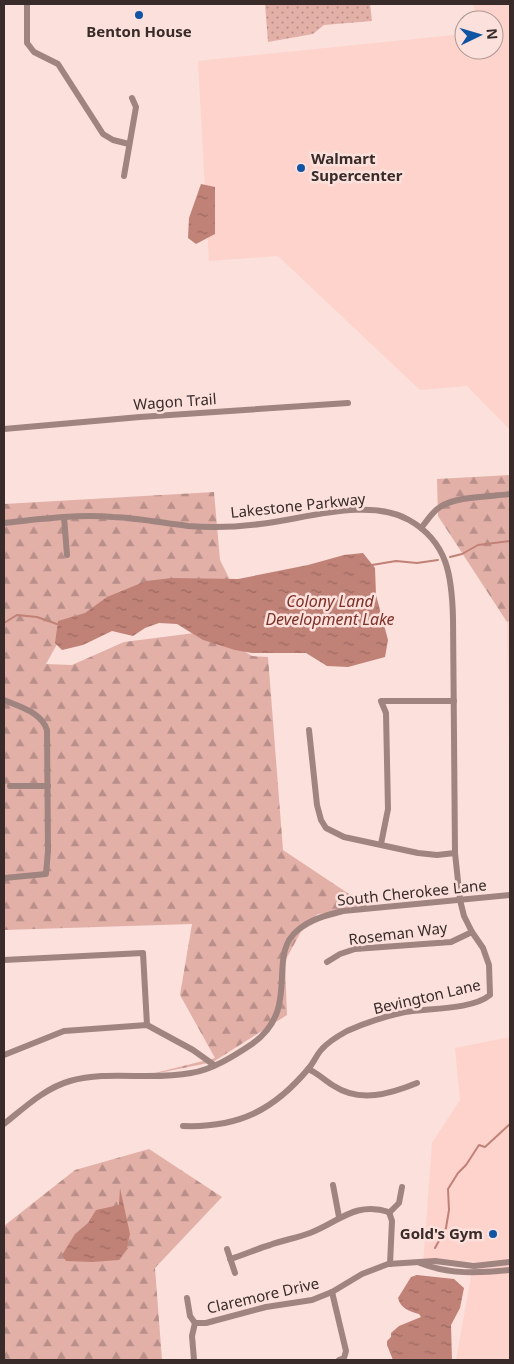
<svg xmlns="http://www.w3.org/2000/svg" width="514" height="1364" font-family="'Noto Sans',sans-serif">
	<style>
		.built { fill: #fdd3cc }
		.grass { fill: url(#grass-dots) }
		.forest { fill: url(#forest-firs) }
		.water { fill: url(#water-ripples) }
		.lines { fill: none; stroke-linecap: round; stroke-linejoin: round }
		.stream { stroke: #c08177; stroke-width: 2 }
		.street { stroke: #a0847f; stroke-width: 6 }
		.poi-dot { fill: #1054a4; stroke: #fbe0db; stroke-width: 2 }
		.labels { text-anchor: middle; stroke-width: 5; stroke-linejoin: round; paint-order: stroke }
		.poi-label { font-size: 15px; font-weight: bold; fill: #382b29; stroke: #fbe0db }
		.street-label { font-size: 15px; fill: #382b29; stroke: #fbe0db }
		.water-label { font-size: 16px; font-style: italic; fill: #7e3128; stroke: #fbe0db }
	</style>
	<defs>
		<pattern id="grass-dots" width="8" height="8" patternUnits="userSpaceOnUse" patternTransform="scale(1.25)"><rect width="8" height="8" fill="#e3b0a8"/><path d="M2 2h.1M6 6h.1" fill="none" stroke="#b98f89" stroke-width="1.8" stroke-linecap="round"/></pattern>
		<pattern id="forest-firs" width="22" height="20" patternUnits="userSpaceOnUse" patternTransform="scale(1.25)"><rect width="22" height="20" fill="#e3b0a8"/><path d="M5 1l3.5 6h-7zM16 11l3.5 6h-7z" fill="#b98f89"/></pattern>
		<pattern id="water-ripples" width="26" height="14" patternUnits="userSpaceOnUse" patternTransform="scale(1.25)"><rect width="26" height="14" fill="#c08177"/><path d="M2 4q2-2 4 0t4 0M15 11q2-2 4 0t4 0" fill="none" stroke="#9d6a62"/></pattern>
	</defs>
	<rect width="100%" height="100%" fill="#fbe0db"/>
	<g class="built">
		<polygon points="474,4 510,4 510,430 467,386 420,390 278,256 209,261 198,61 464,34 464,50 494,50 494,20 475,20"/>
		<polygon points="510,621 510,826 507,622"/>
		<polygon points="510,1037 510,1360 456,1360 474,1261 423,1264 432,1143 460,1100 455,1048"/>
	</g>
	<polygon class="grass" points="265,4 370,4 372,21 324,25 313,34 268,42"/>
	<g class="forest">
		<polygon points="510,475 510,621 507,622 438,516 437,479"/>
		<polygon points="214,492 220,560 236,592 65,630 46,664 72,665 124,642 210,631 252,656 268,657 283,850 370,908 318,914 304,926 285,961 287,1015 213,1062 139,1077 215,1058 180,995 192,924 4,930 4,504"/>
		<polygon points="149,1149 222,1197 155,1268 162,1360 4,1360 4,1226 75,1170"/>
	</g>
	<g class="water">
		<polygon points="201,184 215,187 215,234 196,244 188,238 189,218"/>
		<polygon points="363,553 375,568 376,595 388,640 385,657 348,667 327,666 306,653 252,653 235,650 203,640 177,624 159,623 145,628 133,636 112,631 83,645 62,650 55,643 58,621 85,613 107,597 146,581 172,578 238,579 308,565 344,555"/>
		<polygon points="120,1188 130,1234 127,1248 129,1247 119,1260 92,1262 66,1261 62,1255 75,1234 88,1223 96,1210 119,1205"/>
		<path d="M417,1275L454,1279L464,1288L460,1308L451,1325L452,1360H393L387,1345V1341L391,1337V1333L399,1326L421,1317L419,1314C409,1311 401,1309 398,1298L411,1277Z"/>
	</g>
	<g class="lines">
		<g class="stream">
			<polyline points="450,557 462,554 478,545 510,541"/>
			<polyline points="372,565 396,561 417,563 438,560"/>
			<polyline points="4,623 17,615 37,617 57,624"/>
			<polyline points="435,1248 446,1228 449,1210 448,1189 458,1173 466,1165 479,1145 485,1147 510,1124"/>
		</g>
		<g class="street">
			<polyline points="27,4 27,43 34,52 58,64 103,134 113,140 129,144"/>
			<polyline points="124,176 136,107 132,98"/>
			<polyline points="4,429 140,417 348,403"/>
			<polyline points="64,517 67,555"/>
			<path d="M4,523C40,519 77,514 113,517C138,518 163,523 188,526C212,528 237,527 260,524C304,519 369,497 409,520C448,542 452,577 453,618L455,853L460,900L464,916L472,932L483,948L489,965L490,995C472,1010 428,1008 405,1012C386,1016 365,1023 347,1031C338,1036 329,1041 322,1049C317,1054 314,1062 309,1068C274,1110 239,1128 183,1126"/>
			<path d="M421,528C427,521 432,512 440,507C456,496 490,497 510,494"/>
			<path d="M4,700C20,707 41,712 47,730L48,851L46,874L4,878"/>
			<polyline points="309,730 317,805 321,820 326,828 344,837 418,853 437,855 455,853"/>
			<polyline points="10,786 48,786"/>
			<polyline points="381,844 388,809 386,713 381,701 454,701"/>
			<polyline points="4,960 143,953 147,1025"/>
			<polyline points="327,962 340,954 355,949 451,942 472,932"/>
			<polyline points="4,1055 64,1031 147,1025 193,1050 214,1065"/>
			<path d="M308,1069C318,1073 325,1081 334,1086C360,1103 390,1094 417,1083"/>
			<path d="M4,1124C24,1108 45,1088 70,1081C109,1070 151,1081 191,1073C212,1070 234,1056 252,1044C303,1008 265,956 298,930C311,919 327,915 343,911L510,895"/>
			<polyline points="333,1185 339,1217"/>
			<polyline points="389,1213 399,1203 402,1187"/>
			<polyline points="227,1249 235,1273"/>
			<path d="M230,1259C244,1255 256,1249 270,1245C283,1240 297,1238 310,1233C339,1222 355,1201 389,1212L392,1221L390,1264"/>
			<path d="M420,1263C450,1275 479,1273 510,1270"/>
			<polyline points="332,1292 346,1351 344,1358 339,1360"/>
			<polyline points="187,1298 190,1316 195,1323"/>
			<polyline points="195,1323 206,1323 266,1307 312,1300 332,1292 362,1274 388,1264 435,1261 474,1266 510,1262"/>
			<polyline points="194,1360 192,1336 195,1323"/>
		</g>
	</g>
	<g class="poi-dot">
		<circle cx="139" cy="15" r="5"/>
		<circle cx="301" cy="168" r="5"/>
		<circle cx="493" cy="1234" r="5"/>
	</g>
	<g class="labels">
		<g class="poi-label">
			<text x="139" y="37">Benton House</text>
			<text x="311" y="164" text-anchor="start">Walmart<tspan x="311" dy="17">Supercenter</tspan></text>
			<text x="483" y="1239" text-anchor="end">Gold's Gym</text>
		</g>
		<g class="street-label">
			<text transform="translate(175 402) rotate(-4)" y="5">Wagon Trail</text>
			<text transform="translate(298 506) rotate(-6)" y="5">Lakestone Parkway</text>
			<text transform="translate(412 893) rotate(-6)" y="5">South Cherokee Lane</text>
			<text transform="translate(398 934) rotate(-7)" y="5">Roseman Way</text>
			<text transform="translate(427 997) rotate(-13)" y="5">Bevington Lane</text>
			<text transform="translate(263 1296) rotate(-13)" y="5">Claremore Drive</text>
		</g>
		<g class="water-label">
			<text x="330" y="607">Colony Land<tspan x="330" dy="18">Development Lake</tspan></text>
		</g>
	</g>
	<rect width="514" height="1364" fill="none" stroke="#382b29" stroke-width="10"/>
	<g transform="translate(479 35) rotate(85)"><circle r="24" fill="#fbe0db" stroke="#ad9894"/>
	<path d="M0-4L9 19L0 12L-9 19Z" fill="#1054a4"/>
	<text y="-8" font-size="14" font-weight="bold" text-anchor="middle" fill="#382b29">N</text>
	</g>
</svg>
